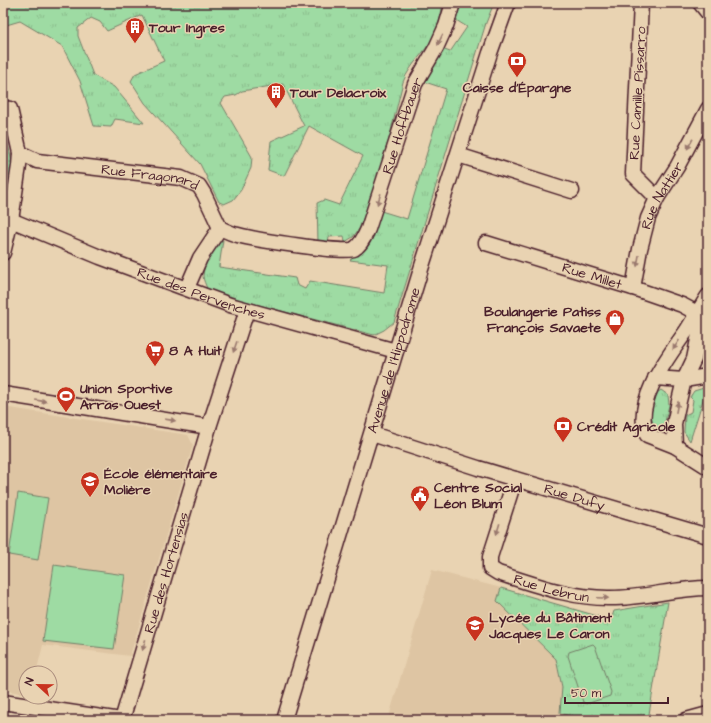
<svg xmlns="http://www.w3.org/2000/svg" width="711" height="723" font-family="'Architects Daughter',sans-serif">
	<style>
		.built { fill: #dec5a3 }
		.grass { fill: url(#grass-tufts); stroke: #747d67 }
		.park { fill: url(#park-dots); stroke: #747d67 }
		.pitch { fill: #9edba3; stroke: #747d67 }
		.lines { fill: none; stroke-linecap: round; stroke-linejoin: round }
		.minor-casing { stroke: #4a1f2b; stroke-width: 17 }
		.minor { stroke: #e9d3b2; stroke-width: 14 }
		.oneway { fill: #9a796e }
		.labels { text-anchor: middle; stroke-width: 3; stroke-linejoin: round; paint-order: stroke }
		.poi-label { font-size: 14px; font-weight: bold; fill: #4a1f2b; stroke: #e9d3b2; text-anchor: start }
		.street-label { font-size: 14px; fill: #4a1f2b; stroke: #e9d3b2 }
	</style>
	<defs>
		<pattern id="grass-tufts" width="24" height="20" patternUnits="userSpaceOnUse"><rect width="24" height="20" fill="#9edba3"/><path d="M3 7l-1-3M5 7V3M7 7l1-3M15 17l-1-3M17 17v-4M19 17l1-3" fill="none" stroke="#8abc8c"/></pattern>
		<pattern id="park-dots" width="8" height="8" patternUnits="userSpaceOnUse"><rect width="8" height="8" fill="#9edba3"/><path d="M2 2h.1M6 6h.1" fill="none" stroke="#8abc8c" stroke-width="1.8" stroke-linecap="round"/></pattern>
	</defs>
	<rect width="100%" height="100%" fill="#e9d3b2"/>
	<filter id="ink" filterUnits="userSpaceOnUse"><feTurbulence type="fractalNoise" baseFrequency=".025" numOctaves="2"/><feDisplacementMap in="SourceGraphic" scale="8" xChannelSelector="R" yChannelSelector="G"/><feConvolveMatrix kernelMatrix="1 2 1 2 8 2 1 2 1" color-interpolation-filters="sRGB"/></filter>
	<g filter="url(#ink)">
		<g class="built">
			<polygon points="3,407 188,435 193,445 130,656 43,645 36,673 26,673 26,694 3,690"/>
			<polygon points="432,570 501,588 498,601 556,659 562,687 560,713 583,720 388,720"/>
		</g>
		<g class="grass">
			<path d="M6,3H443C441,14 439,27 433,37C425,53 410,64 403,82L388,143L371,199L359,229L353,237L345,242L344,236L329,237L328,244L318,242L317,203L324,200L339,205L363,156L309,126L284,176L268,170L271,141L304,126L283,84L242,91L236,95L225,97L221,103L252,157L251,168L241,190L233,200L224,204L219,202L200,164L145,103L131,81L135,74L164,61L142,15L107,31L100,22L91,18L78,28V36L93,75L114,87L144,123L115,119L111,127L94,126L80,81L62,46L20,21L3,26V4Z"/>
			<path d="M459,3H494L486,23L394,322L384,330L374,335L243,301L207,289C206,285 203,280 203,276C204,263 211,246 223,240L219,267L295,278L297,285L305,289L310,281L384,293L388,265L350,260L367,241L381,211L407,219L446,89L425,82L429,70L442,49L450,52L467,27L456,20Z"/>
			<polygon points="707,387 690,441 684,432 685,415 691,412 693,400 690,397 694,391"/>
			<polygon points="661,390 668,395 669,405 664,426 660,429 653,425 650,413 654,395"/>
			<polygon points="501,588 611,620 614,611 668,602 648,720 583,720 560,713 562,687 556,659 497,601"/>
		</g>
		<path class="park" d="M5,132C10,154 18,174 3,194V133Z"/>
		<g class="pitch">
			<polygon points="18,493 48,498 38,560 9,555"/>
			<polygon points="54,565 125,575 114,649 43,641"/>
			<polygon points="593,644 595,646 611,692 610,696 586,704 583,702 568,656 569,652"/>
		</g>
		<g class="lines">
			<defs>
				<g id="minor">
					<polyline points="641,3 633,174 657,198"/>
					<polyline points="700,3 708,13"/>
					<polyline points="3,108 10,109 20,153 19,166 11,220 3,253"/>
					<path id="s1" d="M20,153L37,161L181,178L199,186L204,194L220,228C226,231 232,234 238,235C252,239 344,254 354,249C361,245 365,236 368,229L415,84L436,48L446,26L453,3"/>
					<polyline points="458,155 572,191"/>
					<path id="s2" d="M11,220L100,257L230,305L396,351"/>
					<path id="s3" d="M486,243L633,288L682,305L697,313"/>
					<polyline points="187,288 200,258 220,228"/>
					<path id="s4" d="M633,288L640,249L648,218L657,198L677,167L708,109"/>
					<path d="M708,296C701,307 694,319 687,330C669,356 632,402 647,435L675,446L708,467"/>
					<polyline points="655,378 684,380 708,376"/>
					<polyline points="3,394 209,427"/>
					<path id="s5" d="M372,434L478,468L708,536"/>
					<polyline points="675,446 674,424 679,401 684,380 694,359 704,310"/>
					<path id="s6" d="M515,479L490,557V568L498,573C534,584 569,598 608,598C641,599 675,588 708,588"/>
					<polyline points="3,702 121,720"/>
					<path id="s7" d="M122,720L209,427L247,310"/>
					<path id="s8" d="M284,720L421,269L490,53L508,3"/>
					<polyline points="686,720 708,714"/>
				</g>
			</defs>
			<use href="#minor" class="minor-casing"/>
			<use href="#minor" class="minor"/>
		</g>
		<defs><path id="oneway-solid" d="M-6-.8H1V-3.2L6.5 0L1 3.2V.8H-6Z"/></defs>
		<g class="oneway">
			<use href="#oneway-solid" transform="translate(440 40) rotate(115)"/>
			<use href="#oneway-solid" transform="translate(690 144) rotate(119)"/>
			<use href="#oneway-solid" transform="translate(379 199) rotate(108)"/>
			<use href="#oneway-solid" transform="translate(638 261) rotate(100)"/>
			<use href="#oneway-solid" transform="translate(676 345) rotate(124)"/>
			<use href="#oneway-solid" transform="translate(235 347) rotate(109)"/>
			<use href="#oneway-solid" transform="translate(41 401) rotate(9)"/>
			<use href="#oneway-solid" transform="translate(677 407) rotate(-79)"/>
			<use href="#oneway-solid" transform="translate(170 420) rotate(9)"/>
			<use href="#oneway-solid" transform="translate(498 529) rotate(107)"/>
			<use href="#oneway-solid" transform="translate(603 598) rotate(3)"/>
			<use href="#oneway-solid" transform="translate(144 645) rotate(106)"/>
		</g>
	</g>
	<defs>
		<symbol id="building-pin" viewBox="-11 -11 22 30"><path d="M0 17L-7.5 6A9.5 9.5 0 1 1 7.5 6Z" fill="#c8321e" stroke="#e9d3b2"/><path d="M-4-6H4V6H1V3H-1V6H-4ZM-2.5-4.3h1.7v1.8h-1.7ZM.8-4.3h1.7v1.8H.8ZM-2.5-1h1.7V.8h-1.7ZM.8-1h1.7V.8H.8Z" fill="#fff"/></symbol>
		<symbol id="bank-pin" viewBox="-11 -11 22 30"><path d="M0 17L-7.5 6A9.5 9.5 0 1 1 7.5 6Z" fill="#c8321e" stroke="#e9d3b2"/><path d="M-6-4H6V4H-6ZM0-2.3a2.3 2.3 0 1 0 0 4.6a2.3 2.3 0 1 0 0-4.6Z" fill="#fff"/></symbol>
		<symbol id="shop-pin" viewBox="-11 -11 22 30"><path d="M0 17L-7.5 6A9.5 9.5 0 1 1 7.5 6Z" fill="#c8321e" stroke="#e9d3b2"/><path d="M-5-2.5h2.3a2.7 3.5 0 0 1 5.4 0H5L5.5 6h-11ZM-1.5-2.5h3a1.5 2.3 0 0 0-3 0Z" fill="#fff"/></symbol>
		<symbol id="supermarket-pin" viewBox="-11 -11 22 30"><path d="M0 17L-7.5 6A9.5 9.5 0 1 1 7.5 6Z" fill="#c8321e" stroke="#e9d3b2"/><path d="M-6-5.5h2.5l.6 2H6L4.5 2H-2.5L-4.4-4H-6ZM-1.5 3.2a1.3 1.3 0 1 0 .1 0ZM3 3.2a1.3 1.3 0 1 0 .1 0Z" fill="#fff"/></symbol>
		<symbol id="stadium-pin" viewBox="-11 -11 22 30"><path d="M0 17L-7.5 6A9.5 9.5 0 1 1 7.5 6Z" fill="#c8321e" stroke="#e9d3b2"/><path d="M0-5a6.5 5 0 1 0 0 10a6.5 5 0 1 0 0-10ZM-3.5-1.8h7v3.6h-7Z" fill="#fff"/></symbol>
		<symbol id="school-pin" viewBox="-11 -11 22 30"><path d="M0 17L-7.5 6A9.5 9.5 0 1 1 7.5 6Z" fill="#c8321e" stroke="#e9d3b2"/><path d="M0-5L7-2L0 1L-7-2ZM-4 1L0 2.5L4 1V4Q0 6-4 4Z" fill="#fff"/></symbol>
		<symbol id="civic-pin" viewBox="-11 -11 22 30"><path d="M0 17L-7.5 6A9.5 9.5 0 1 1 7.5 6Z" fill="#c8321e" stroke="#e9d3b2"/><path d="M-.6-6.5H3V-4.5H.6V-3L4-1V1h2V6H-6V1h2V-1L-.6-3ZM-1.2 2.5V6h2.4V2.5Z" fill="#fff"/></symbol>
	</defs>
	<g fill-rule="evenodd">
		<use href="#building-pin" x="124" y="16" width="22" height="30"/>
		<use href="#bank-pin" x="506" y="50" width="22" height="30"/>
		<use href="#building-pin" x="265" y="81" width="22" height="30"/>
		<use href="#shop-pin" x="604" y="308" width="22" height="30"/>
		<use href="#supermarket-pin" x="144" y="339" width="22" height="30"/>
		<use href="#stadium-pin" x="55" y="385" width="22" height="30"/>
		<use href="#bank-pin" x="552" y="415" width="22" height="30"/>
		<use href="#school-pin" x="79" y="470" width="22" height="30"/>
		<use href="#civic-pin" x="409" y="484" width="22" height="30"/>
		<use href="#school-pin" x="464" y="614" width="22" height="30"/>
	</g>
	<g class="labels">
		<g class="poi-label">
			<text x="149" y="32">Tour Ingres</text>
			<text x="517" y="92" text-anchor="middle">Caisse d'Épargne</text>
			<text x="290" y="97">Tour Delacroix</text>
			<text x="601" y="316" text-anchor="end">Boulangerie Patiss<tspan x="601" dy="16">François Savaete</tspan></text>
			<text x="169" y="355">8 A Huit</text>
			<text x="80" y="393">Union Sportive<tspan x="80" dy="16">Arras Ouest</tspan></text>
			<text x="577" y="431">Crédit Agricole</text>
			<text x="104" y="478">École élémentaire<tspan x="104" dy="16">Molière</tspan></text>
			<text x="434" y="492">Centre Social<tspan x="434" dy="16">Léon Blum</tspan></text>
			<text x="489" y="622">Lycée du Bâtiment<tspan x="489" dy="16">Jacques Le Caron</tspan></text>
		</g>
		<g class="street-label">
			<text transform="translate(637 93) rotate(-87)" y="5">Rue Camille Pissarro</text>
			<text dy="5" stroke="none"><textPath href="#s1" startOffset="501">Rue Hoffbauer</textPath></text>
			<text dy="5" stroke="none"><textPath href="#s1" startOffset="133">Rue Fragonard</textPath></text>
			<text dy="5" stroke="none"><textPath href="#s4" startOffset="98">Rue Nattier</textPath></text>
			<text dy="5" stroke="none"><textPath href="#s3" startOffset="111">Rue Millet</textPath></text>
			<text dy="5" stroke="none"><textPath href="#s2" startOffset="204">Rue des Pervenches</textPath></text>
			<text dy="5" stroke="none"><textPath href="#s8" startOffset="376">Avenue de l'Hippodrome</textPath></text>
			<text dy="5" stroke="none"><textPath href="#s5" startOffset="212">Rue Dufy</textPath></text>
			<text dy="5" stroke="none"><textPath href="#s7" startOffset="154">Rue des Hortensias</textPath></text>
			<text dy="5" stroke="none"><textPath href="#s6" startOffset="158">Rue Lebrun</textPath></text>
		</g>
	</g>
	<rect width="711" height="723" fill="none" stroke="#e9d3b2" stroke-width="16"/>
	<rect x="8" y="8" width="695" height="707" fill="none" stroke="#4a1f2b" stroke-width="1.5" filter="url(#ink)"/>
	<g transform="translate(38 685) rotate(292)"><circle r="19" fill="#e9d3b2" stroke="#a98b7c"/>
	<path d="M0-3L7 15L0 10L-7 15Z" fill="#c8321e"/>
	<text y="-6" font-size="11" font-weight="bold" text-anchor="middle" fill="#4a1f2b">N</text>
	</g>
	<path d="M565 697v6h103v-6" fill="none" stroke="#4a1f2b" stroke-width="2"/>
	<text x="571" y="697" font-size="12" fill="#4a1f2b" stroke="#e9d3b2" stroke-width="3" paint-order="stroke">50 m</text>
</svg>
